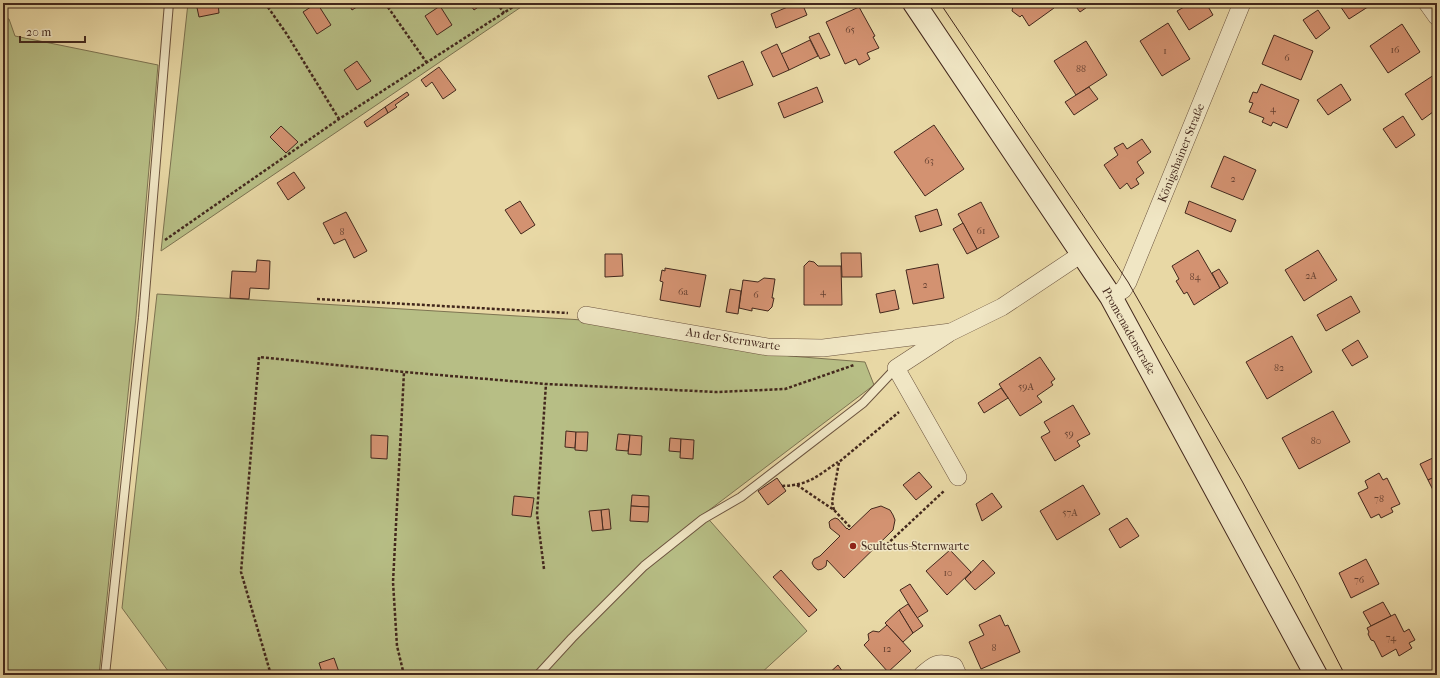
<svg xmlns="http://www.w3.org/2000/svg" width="1440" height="678" font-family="'IM FELL French Canon',serif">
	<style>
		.green { fill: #b7be85; stroke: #7d7351 }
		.building { fill: #d39271; stroke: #43281d }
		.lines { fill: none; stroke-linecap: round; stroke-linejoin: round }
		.lane-casing { stroke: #6c543f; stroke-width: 10 }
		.street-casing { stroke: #6c543f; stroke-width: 18 }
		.secondary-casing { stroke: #43281d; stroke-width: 24 }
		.path { stroke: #43281d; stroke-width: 2.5; stroke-dasharray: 3 2; stroke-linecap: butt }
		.lane { stroke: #f0e6c4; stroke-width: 8 }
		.street { stroke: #f0e6c4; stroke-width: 17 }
		.secondary { stroke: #f0e6c4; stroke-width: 22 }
		.tram { stroke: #43281d; stroke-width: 1 }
		.poi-dot { fill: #8f2418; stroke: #f0e6c4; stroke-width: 1.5 }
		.labels { text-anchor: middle; stroke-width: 3; stroke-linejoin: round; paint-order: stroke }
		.number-label { font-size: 10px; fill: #674232 }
		.street-label { font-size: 12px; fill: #43281d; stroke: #f0e6c4 }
		.poi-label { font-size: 12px; fill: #43281d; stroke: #f0e6c4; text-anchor: start }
	</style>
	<rect width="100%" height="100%" fill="#e8d8a5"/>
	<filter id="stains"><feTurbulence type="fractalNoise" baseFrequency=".005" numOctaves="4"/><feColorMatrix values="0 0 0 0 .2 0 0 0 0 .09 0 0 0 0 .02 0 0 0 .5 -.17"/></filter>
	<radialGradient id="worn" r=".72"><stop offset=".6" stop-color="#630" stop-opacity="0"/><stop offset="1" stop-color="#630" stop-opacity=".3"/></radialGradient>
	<g class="green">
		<polygon points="188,3 527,3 161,251"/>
		<polygon points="3,18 9,19 15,36 158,65 136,317 99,675 3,675"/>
		<polygon points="157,294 583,320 790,356 865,362 874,385 704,514 807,631 759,675 171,675 122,608"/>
	</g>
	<g class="building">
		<polygon points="196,3 218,3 219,13 199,17"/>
		<polygon points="317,3 331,25 317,34 303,12"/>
		<polygon points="348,3 363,3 352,10"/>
		<polygon points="469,3 484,3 474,10"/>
		<polygon points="797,3 802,3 807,15 776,28 771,14"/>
		<polygon points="1013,3 1050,3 1054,8 1029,26 1022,15 1020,17 1012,11 1013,6 1015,5"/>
		<polygon points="1073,3 1093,3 1080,12"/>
		<polygon points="1191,3 1206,3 1213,15 1189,30 1177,11"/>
		<polygon points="1338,3 1374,3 1349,19"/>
		<polygon points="440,6 452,25 437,35 425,16"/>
		<polygon points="859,7 875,36 873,37 879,48 867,53 870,59 859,65 856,59 845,64 826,22"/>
		<polygon points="1318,10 1330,28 1316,39 1303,20"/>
		<polygon points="1168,23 1190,59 1162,76 1140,41"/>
		<polygon points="1402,24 1420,52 1388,73 1370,46"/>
		<polygon points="819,33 830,55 820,59 809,37"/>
		<polygon points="1274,35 1313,51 1301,80 1262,64"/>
		<polygon points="810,40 818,56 789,70 781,54"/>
		<polygon points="1086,41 1107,75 1076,95 1054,61"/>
		<polygon points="777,44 789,70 773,77 761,52"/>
		<polygon points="357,61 371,81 357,90 344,70"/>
		<polygon points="743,61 753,85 718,99 708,76"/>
		<polygon points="439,67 456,90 443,99 432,82 426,87 421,80"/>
		<polygon points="1437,73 1437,109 1422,120 1405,94"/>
		<polygon points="1261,84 1299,100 1287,128 1273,122 1271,126 1262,122 1264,118 1249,112 1253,103 1249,102 1253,92 1257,93"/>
		<polygon points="1341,84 1351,100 1328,115 1317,100"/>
		<polygon points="817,87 823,102 784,118 778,103"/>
		<polygon points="1089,87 1098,99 1074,115 1065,102"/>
		<polygon points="407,92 409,95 395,105 397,107 388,113 385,107"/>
		<polygon points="385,107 388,113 367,127 364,122"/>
		<polygon points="1403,116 1415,135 1396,148 1383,129"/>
		<polygon points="934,125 964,169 925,196 894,152"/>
		<polygon points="281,126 298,142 286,153 270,137"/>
		<polygon points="1142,139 1151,152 1137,162 1144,173 1136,179 1139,184 1131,189 1127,183 1120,189 1104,165 1118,155 1114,148 1123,143 1127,149"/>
		<polygon points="1224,156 1256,170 1243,200 1211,187"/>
		<polygon points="294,172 305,188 288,200 277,183"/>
		<polygon points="520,201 535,225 521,234 505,210"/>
		<polygon points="1189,201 1236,220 1231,232 1185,213"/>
		<polygon points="981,202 999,237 977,249 958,214"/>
		<polygon points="937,209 942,225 920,232 915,216"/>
		<polygon points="346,212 367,251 354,258 345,239 334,244 323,223"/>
		<polygon points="963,223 977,249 967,254 953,229"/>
		<polygon points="1198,250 1220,288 1194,305 1187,292 1184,294 1176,281 1179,279 1172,266"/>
		<polygon points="1318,250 1337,280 1304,301 1285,270"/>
		<polygon points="841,253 861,253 862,277 842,277"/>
		<polygon points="605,254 622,254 623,276 605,277"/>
		<polygon points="257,260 270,261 269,289 250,288 249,299 230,298 232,271 256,272"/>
		<polygon points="809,261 814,262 818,266 841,266 842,305 804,305 804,266"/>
		<polygon points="938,264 944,298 913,304 906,270"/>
		<polygon points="665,268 706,275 700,307 660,300 663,282 660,281 662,270 665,271"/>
		<polygon points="1219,269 1228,283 1220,288 1212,273"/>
		<polygon points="764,278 775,279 772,298 774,298 772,307 768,311 752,308 752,311 739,308 743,280 758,282"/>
		<polygon points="730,289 741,291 738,314 726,312"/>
		<polygon points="895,290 899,309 880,313 876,294"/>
		<polygon points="1351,296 1360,312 1326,331 1317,315"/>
		<polygon points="1292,336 1312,372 1267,399 1246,362"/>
		<polygon points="1358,340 1368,357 1352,366 1342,350"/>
		<polygon points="1040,357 1055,379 1051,382 1053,385 1037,396 1042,402 1020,416 999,384"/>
		<polygon points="1001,388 1008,398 984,413 978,403"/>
		<polygon points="1073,405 1090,434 1077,441 1080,446 1055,461 1041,437 1050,432 1044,422"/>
		<polygon points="1333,411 1350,442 1299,469 1282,438"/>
		<polygon points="566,431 576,432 575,448 565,447"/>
		<polygon points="576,432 588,432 587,451 575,450"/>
		<polygon points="618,434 630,435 628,451 616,450"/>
		<polygon points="371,435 388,436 387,459 371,458"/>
		<polygon points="630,435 642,436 641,455 628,454"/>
		<polygon points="670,438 681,439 681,452 669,451"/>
		<polygon points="681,439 694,440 693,459 680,458"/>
		<polygon points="1437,456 1437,476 1428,480 1420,464"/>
		<polygon points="919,472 932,487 916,500 903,485"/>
		<polygon points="1379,473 1383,480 1387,478 1400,504 1391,508 1393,512 1381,518 1379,514 1371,518 1358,493 1368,488 1365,481"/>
		<polygon points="1437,476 1437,498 1428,480"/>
		<polygon points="777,478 786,491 768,505 758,491"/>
		<polygon points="1083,485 1100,514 1057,540 1040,511"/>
		<polygon points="992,493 1002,507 982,521 976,504"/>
		<polygon points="632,495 649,496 649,507 631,506"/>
		<polygon points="514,496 534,498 531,517 512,515"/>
		<polygon points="631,506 649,507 648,522 630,521"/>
		<polygon points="881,506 890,510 893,515 895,520 893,530 844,578 827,560 826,566 822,569 818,570 814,567 812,563 814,559 820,556 840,536 830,528 829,522 831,520 835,518 838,519 847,529 847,528 849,530 871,509"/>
		<polygon points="609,509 611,529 603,530 601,510"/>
		<polygon points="601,510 603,530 592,531 589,511"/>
		<polygon points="1127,518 1139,536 1120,548 1109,529"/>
		<polygon points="950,550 971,572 947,595 926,571"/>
		<polygon points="1366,559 1379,584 1351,598 1339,573"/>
		<polygon points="983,560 995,573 975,590 965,579"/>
		<polygon points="781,570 817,610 809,617 773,577"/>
		<polygon points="910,584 928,611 917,618 900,590"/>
		<polygon points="1383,602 1391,616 1371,626 1363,612"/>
		<polygon points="908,604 923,626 913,633 899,610"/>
		<polygon points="899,610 913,633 903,642 885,623"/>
		<polygon points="1395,614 1404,632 1409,629 1415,640 1409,643 1412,648 1399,656 1396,649 1382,657 1374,641 1371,640 1368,634 1369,632 1367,628"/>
		<polygon points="1000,615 1005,626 1008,625 1020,652 981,669 969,642 984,635 979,625"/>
		<polygon points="887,625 911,651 888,672 864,645 869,640 868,634 873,631 879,632"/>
		<polygon points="334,658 340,675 323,675 319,663"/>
		<polygon points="838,665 845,675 827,675"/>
	</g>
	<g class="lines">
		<defs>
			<g id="lane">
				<polyline points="105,675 143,318 169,3"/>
				<polyline points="538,675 572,638 644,566 703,519 741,497 863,403 896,368"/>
			</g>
			<g id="street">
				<polyline points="1427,3 1437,17"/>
				<polyline points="1111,297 1123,290 1128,282 1242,3"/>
				<polyline points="586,315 768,347 823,348 951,332 1002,307 1083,253"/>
				<polyline points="948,334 896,368 958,477"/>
				<path d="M922,675C934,664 938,661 954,666L958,675"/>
			</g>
			<polyline id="secondary" points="914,3 1111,297 1316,675"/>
		</defs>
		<use href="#lane" class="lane-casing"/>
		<use href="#street" class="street-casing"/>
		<use href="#secondary" class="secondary-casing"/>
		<g class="path">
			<polyline points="265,3 286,33 339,119"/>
			<polyline points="385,3 427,63"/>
			<polyline points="497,3 504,13"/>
			<polyline points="165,240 339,119 519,3"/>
			<polyline points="317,299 568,313"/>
			<polyline points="797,485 834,510 851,528"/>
			<path d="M782,486C809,485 816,477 838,462"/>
			<polyline points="834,510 832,502 839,462 899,412"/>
			<polyline points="883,548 945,490"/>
			<polyline points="544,569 537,514 546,384"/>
			<polyline points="271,675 241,572 259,357 404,372 546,384 717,392 785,389 854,365"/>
			<polyline points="404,675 397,646 393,582 404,372"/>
		</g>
		<use href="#lane" class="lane"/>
		<use href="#street" class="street"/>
		<use href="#secondary" class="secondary"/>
		<polyline class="tram" points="940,3 1128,282 1242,481 1298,584 1345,675"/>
	</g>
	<circle class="poi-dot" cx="853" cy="546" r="4"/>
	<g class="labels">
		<g class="number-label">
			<text x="850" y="33">65</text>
			<text x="1395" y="53">16</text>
			<text x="1165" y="54">1</text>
			<text x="1287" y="61">6</text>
			<text x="1081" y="72">88</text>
			<text x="1273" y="112">4</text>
			<text x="929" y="164">63</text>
			<text x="1233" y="182">2</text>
			<text x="981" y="234">61</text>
			<text x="342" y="235">8</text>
			<text x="1311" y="279">2A</text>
			<text x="1195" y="280">84</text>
			<text x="925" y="288">2</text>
			<text x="683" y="295">6a</text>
			<text x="823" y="295">4</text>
			<text x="756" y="298">6</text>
			<text x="1279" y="371">82</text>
			<text x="1026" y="390">59A</text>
			<text x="1069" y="437">59</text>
			<text x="1316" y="444">80</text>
			<text x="1379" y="502">78</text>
			<text x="1070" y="516">57A</text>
			<text x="948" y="576">10</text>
			<text x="1359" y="583">76</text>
			<text x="1391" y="641">74</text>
			<text x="994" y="651">8</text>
			<text x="887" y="652">12</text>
		</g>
		<g class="street-label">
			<text transform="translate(1181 153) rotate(-68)" y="4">Königshainer Straße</text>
			<text transform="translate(1129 331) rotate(61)" y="4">Promenadenstraße</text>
			<text transform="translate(733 339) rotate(9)" y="4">An der Sternwarte</text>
		</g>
		<g class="poi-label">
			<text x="861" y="550">Scultetus-Sternwarte</text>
		</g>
	</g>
	<rect width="1440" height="678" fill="none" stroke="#e8d8a5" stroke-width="16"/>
	<rect x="4" y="4" width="1432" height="670" fill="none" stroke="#43281d" stroke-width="2"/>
	<rect x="8" y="8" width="1424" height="662" fill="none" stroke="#43281d"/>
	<path d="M20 36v6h65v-6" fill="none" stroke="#43281d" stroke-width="2"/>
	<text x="26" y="36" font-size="12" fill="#43281d" stroke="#f0e6c4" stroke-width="3" paint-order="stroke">20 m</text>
	<rect width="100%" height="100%" filter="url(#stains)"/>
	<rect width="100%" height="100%" fill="url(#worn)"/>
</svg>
